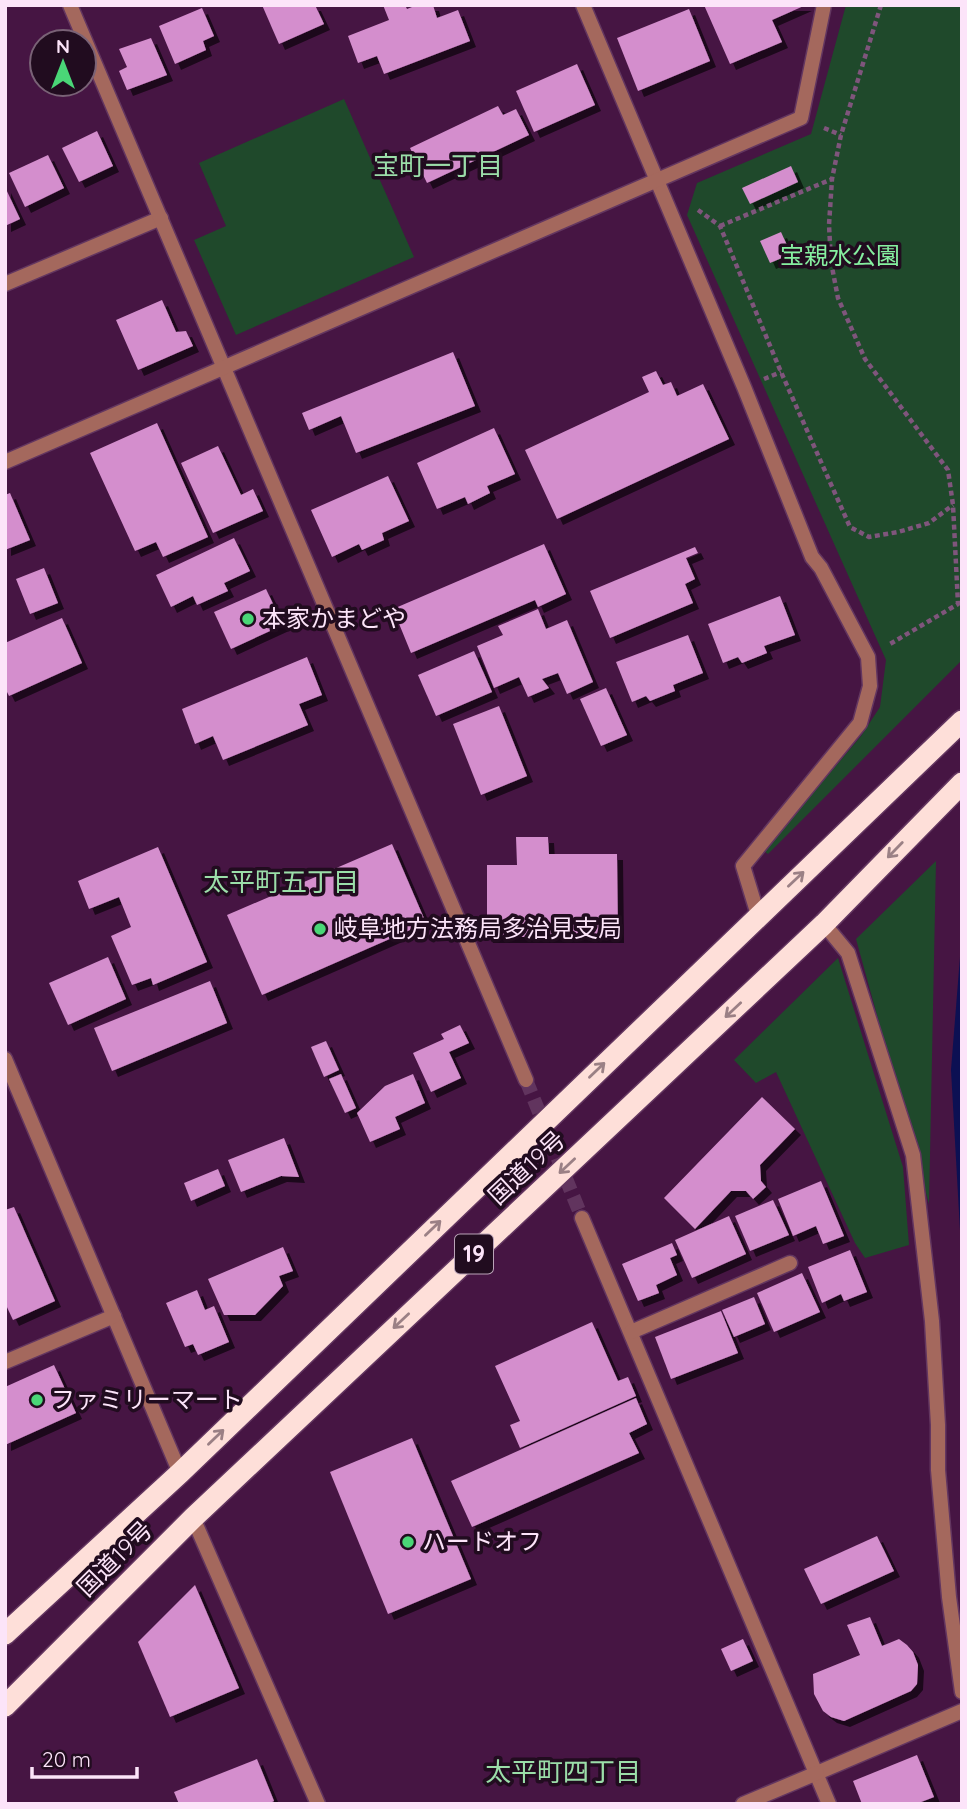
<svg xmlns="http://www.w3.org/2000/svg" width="967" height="1809" font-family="Quicksand,'Noto Sans JP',sans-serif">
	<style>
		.green { fill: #1f492b }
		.water { fill: #0c1053 }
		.building { fill: #d48ecd; filter: url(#shadow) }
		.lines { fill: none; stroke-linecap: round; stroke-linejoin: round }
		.street-tunnel { stroke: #61345e; stroke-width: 14; stroke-dasharray: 14 7; stroke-linecap: butt }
		.lane-casing { stroke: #633660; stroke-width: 17 }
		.street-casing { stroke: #633660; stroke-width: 17 }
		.highway-casing { stroke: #633660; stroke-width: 24 }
		.path { stroke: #7f557c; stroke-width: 4.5; stroke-dasharray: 5 3.5; stroke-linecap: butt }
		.lane { stroke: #a4685d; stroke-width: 14 }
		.street { stroke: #a4685d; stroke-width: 14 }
		.highway { stroke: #fedfd9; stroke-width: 21 }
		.oneway { stroke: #9b8085 }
		.poi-dot { fill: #4ad677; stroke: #210c1f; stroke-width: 2.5 }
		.labels { text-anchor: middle; stroke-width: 7; stroke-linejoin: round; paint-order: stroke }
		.shield { fill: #210c1f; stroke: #baa3b8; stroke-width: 2 }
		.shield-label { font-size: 23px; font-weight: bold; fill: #fce4f9 }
		.park-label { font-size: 24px; fill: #86efa0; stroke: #210c1f }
		.poi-label { font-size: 24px; fill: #fce4f9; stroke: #210c1f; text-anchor: start }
		.street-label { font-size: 24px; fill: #fce4f9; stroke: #210c1f }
		.neighbourhood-label { font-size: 26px; fill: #9bdea9; stroke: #210c1f }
	</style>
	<defs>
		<filter id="shadow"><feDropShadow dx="6" dy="6" stdDeviation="0" flood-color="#0009"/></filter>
	</defs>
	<rect width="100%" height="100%" fill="#461543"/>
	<g class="green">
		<polygon points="846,5 962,5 962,660 768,854 764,851 861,736 880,707 886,660 687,215 697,183 811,134"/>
		<polygon points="344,99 414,257 236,335 194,240 226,226 199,163"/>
		<polygon points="936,861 929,1204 856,939"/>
		<polygon points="838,958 903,1167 909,1245 865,1258 855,1243 776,1072 756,1083 734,1060"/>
	</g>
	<polygon class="water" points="962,932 962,1266 951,1070"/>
	<g class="building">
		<polygon points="262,5 315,5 324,24 279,44"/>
		<polygon points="383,5 405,5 407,9 417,5 433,5 437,18 458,10 470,41 384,74 377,56 358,63 348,36 389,20"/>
		<polygon points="704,5 806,5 772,20 782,42 730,64"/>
		<polygon points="202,8 214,36 203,41 206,50 175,64 159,26"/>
		<polygon points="689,9 710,61 638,91 617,38"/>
		<polygon points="151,38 167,75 127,90 119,71 127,67 119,49"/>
		<polygon points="577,64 595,105 534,132 516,91"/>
		<polygon points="498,106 503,115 516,109 529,135 427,183 410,148"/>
		<polygon points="97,131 113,166 79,182 62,148"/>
		<polygon points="48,155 64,188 25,207 9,173"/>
		<polygon points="791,166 798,182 750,204 742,188"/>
		<polygon points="5,187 20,219 5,226"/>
		<polygon points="781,232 791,254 770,263 760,241"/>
		<polygon points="162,300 176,332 186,331 193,346 138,370 116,320"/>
		<polygon points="453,352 475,406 356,453 341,416 309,430 302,413"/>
		<polygon points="656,371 663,385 671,382 677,396 703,384 729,439 557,519 525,450 649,392 642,377"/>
		<polygon points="157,423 208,537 163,557 156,542 135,551 90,453"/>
		<polygon points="494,428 515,474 487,486 490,493 468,504 465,497 437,509 417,463"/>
		<polygon points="218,446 241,495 253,489 263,511 213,533 181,463"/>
		<polygon points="388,476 409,521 382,533 384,540 362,550 359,544 332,557 311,510"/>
		<polygon points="10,493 30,540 5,550 5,495"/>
		<polygon points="234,538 250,571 224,583 228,591 197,605 193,596 171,607 156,575"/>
		<polygon points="544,544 566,594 538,607 535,600 411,653 393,609"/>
		<polygon points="695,547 698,553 686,558 695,579 685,584 693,603 610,638 590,591"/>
		<polygon points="44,568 58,603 30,614 16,579"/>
		<polygon points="266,589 283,625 231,649 214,612"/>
		<polygon points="780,596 795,635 764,646 767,653 742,663 738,657 723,663 708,624"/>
		<polygon points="538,609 546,629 567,620 593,682 567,694 558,673 542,679 549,688 528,697 519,677 494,688 477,646 503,635 498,626"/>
		<polygon points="62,618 82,663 9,696 5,688 5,643"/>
		<polygon points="688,635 703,673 673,685 675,691 650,701 646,696 632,702 616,662"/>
		<polygon points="474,651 492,692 436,716 418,675"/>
		<polygon points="307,657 322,695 299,704 308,725 223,760 213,736 195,744 182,709"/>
		<polygon points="606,688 627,735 601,746 580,699"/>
		<polygon points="499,706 527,776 481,795 453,724"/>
		<polygon points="516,837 548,837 549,854 617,854 618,937 487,937 487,865 517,865"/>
		<polygon points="392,844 426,923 262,995 227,915"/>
		<polygon points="158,847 207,962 153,985 151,978 132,985 111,936 131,927 119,897 89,909 78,881"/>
		<polygon points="108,957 126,999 68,1025 49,983"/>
		<polygon points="210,981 227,1023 112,1071 94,1028"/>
		<polygon points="460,1025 469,1043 449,1052 461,1078 431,1092 413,1053 444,1039 441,1034"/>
		<polygon points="326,1041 339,1070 324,1077 311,1047"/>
		<polygon points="341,1074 356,1108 345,1113 329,1079"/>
		<polygon points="413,1074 425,1103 395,1117 400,1129 370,1142 357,1113 385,1086"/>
		<polygon points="762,1097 795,1129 760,1165 761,1181 766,1187 753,1199 746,1191 731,1191 695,1229 664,1198"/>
		<polygon points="284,1138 299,1177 281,1176 241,1192 228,1160"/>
		<polygon points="218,1169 225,1186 191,1201 184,1183"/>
		<polygon points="821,1181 844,1236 823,1244 816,1226 793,1236 778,1199"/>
		<polygon points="773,1200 789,1235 750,1251 735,1216"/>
		<polygon points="14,1207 55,1301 13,1320 5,1303 5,1210"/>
		<polygon points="729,1216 746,1254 692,1278 675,1240"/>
		<polygon points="672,1243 677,1255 670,1258 677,1275 656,1285 659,1293 638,1301 622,1264"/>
		<polygon points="283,1247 293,1271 279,1276 283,1286 255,1315 224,1315 208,1279"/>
		<polygon points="850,1250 867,1292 844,1301 841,1294 822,1303 808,1267"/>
		<polygon points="802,1273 820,1312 774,1332 757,1293"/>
		<polygon points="197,1290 205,1310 214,1306 229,1342 198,1355 193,1344 185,1347 166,1303"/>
		<polygon points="754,1297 765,1324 734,1337 722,1310"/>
		<polygon points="721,1311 738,1353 671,1379 655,1337"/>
		<polygon points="592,1322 618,1381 628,1377 636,1396 520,1448 510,1425 520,1421 495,1366"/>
		<polygon points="54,1365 76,1413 5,1445 5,1387"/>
		<polygon points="636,1398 647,1424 629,1433 639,1453 472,1527 451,1481"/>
		<polygon points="412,1438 471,1579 388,1614 330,1472"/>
		<polygon points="877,1536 894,1571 821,1604 804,1569"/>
		<polygon points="195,1585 239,1688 170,1717 138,1642"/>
		<polygon points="870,1617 882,1646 899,1639 907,1645 913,1652 918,1665 917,1684 911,1691 844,1721 831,1717 823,1711 814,1694 813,1674 860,1655 847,1625"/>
		<polygon points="743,1639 753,1661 731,1671 721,1649"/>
		<polygon points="917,1755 934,1797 916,1804 862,1804 853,1781"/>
		<polygon points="257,1759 274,1801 268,1804 179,1804 174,1792"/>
	</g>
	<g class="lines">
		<polyline class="street-tunnel" points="526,1080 582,1218"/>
		<defs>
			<g id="lane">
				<polyline points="5,284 161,218"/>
				<polyline points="824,924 848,953 913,1155 932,1321 938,1425 938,1470 949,1597 962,1692"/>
				<polyline points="817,1773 962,1711"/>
			</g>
			<g id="street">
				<polyline points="70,5 526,1080"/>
				<polyline points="583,5 744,387 812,557 821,568 868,657 870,686 860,723 743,866 758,915"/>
				<polyline points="5,462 801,118 824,5"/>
				<polyline points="5,1059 180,1473"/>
				<polyline points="582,1218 829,1804"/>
				<polyline points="631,1332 790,1263"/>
				<polyline points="5,1362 114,1316"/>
				<polyline points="193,1518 318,1804"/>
				<polyline points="743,1804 817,1773"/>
			</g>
			<g id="highway">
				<polyline points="5,1634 180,1473 962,721"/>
				<polyline points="5,1706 193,1518 824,924 962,783"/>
			</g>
		</defs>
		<use href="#lane" class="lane-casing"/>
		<use href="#street" class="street-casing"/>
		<use href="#highway" class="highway-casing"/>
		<g class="path">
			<polyline points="881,5 841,135 832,179 829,225 831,262 838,298 865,359 948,470 953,505 958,604 890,644"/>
			<polyline points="824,128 841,135"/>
			<polyline points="698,210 720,226 781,372 850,527 869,537 898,532 929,523 953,505"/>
			<polyline points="720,226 832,179"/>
			<polyline points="764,379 781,372"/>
		</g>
		<use href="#lane" class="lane"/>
		<use href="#street" class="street"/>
		<use href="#highway" class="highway"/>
	</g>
	<defs><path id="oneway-shaft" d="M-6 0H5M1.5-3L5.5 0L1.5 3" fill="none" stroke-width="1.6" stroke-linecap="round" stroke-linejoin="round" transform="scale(1.75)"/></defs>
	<g class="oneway">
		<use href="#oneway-shaft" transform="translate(895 850) rotate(134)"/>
		<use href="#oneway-shaft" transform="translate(796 879) rotate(-43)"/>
		<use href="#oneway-shaft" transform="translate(733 1010) rotate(137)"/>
		<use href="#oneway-shaft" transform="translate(597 1070) rotate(-44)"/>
		<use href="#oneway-shaft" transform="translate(567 1166) rotate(137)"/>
		<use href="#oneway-shaft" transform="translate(433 1228) rotate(-44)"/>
		<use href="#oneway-shaft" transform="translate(401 1321) rotate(137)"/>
		<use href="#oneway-shaft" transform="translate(216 1437) rotate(-44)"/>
	</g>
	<g class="poi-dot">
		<circle cx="248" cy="619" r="7"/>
		<circle cx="320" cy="929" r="7"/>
		<circle cx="37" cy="1400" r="7"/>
		<circle cx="408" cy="1542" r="7"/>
	</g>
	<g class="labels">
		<rect class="shield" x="455" y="1234.5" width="38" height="39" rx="5"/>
		<g class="shield-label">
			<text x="474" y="1262">19</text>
		</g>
		<g class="park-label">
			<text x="840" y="264">宝親水公園</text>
		</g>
		<g class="poi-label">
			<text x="262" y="627">本家かまどや</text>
			<text x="334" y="937">岐阜地方法務局多治見支局</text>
			<text x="51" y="1408">ファミリーマート</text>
			<text x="422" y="1550">ハードオフ</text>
		</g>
		<g class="street-label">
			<text transform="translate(527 1168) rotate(-43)" y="8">国道19号</text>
			<text transform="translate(115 1559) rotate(-45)" y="8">国道19号</text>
		</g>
		<g class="neighbourhood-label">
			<text x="438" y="175">宝町一丁目</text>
			<text x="281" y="891">太平町五丁目</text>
			<text x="563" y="1781">太平町四丁目</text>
		</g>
	</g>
	<rect width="967" height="1809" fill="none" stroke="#fce4f9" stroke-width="14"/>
	<g transform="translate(63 63)"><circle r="33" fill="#210c1f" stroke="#796276" stroke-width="2"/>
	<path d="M0-5L12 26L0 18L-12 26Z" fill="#4ad677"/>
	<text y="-10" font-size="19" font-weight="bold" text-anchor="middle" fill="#fce4f9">N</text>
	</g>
	<path d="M32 1767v10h105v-10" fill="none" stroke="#fce4f9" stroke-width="3.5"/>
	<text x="42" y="1767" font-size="21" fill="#fce4f9" stroke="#210c1f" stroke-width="5" paint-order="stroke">20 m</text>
</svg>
